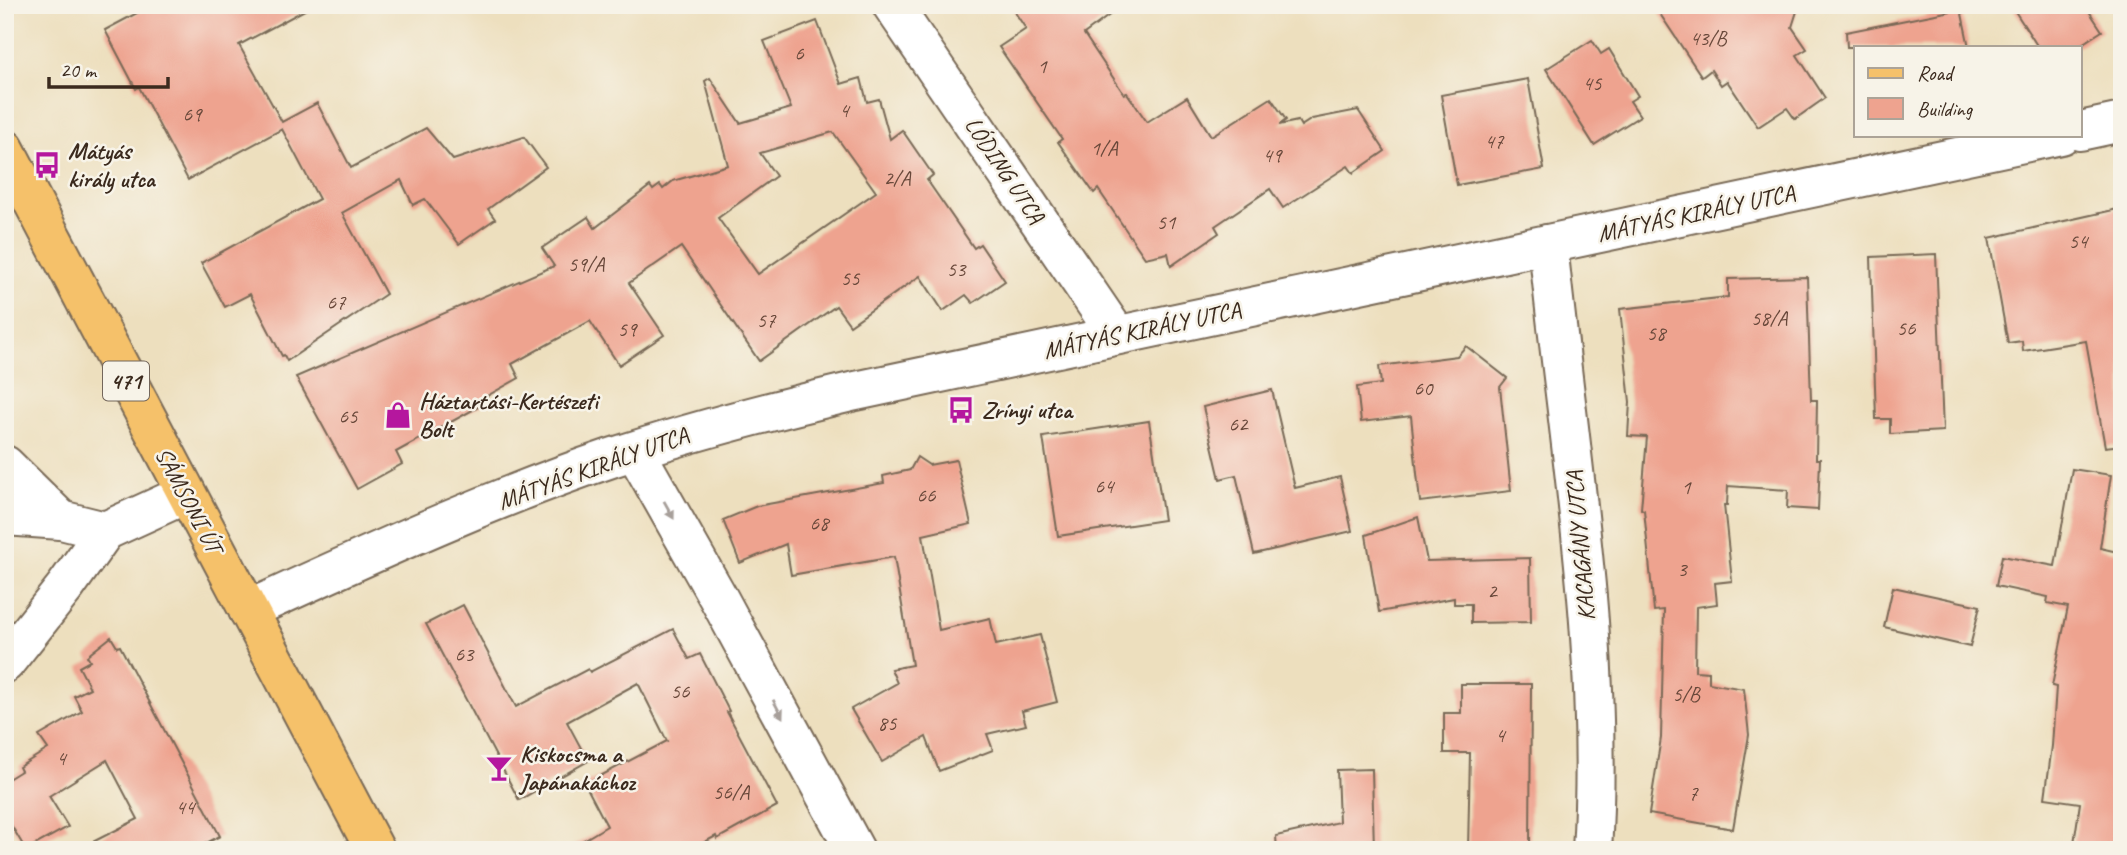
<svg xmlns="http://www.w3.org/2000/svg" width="2127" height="855" font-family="Caveat,sans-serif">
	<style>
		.building { fill: #eea38f; fill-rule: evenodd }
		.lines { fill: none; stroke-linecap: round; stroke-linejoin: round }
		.minor-casing { stroke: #796956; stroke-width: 42 }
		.primary-casing { stroke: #796956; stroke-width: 42 }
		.minor { stroke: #fff; stroke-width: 38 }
		.primary { stroke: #f5c16b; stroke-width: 38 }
		.oneway { fill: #a79f9a }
		.labels { text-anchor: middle; stroke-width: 5; stroke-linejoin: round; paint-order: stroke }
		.number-label { font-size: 21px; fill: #68483a }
		.shield { fill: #f7f3e8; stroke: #73665b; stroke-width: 2 }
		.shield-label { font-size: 23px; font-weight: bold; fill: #3b2a1e }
		.poi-label { font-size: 24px; font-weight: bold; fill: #3b2a1e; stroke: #f7f3e8; text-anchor: start }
		.street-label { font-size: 24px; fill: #3b2a1e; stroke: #f7f3e8 }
	</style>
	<rect width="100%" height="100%" fill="#f7f3e8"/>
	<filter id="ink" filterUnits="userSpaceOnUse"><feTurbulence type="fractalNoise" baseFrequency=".0143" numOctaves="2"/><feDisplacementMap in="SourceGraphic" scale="14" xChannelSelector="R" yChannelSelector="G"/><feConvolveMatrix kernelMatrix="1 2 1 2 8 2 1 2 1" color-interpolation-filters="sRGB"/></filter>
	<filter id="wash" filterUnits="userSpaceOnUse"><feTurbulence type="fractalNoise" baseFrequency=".00686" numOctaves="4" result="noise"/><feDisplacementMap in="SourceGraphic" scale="28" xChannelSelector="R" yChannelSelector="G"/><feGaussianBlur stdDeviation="1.57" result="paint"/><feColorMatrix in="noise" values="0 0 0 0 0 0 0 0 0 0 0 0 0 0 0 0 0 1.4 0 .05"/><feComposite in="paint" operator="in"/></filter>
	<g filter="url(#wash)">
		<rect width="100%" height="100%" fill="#eddfbe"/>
		<g id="blocks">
			<g class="building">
				<polygon points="152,5 314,5 239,45 282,122 317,103 351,168 426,128 453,160 524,137 546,167 488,209 495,219 459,244 425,199 413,205 401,180 342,213 386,294 287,361 284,355 282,356 250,294 225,307 201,263 319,199 282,129 188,180 139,87 136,89 105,30"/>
				<polygon points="1010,5 1123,5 1084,34 1124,94 1127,93 1147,122 1187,97 1211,136 1271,98 1286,120 1279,125 1298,121 1301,126 1312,119 1358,110 1385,151 1353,173 1348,166 1283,208 1270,189 1215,226 1219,233 1171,266 1168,253 1145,258 1098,189 1094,193 1058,142 1062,139 999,47 1026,29"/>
				<polygon points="1654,5 1799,5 1792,27 1807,49 1797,55 1825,98 1795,119 1787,108 1758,127 1727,81 1721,85 1711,70 1702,77"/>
				<polygon points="2011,5 2085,5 2102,31 2077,47 2038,47"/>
				<polygon points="1961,9 1969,47 1847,47 1846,32"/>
				<path d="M817,21L841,84L861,78L867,102L879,99L890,139L902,130L933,175L927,180L974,248L980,244L1005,281L973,303L966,295L943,311L920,276L850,325L836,306L759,361L681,247L629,283L664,335L619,365L590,321L512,364L519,378L480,400L482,405L396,452L402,464L357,489L296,377L554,266L542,248L588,217L595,228L650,186L653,190L660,185L663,189L673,181L728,165L705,81L710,78L740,123L791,108L764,41ZM833,132L876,192L758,274L718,218L776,176L760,153Z"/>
				<polygon points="1592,40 1601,54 1609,49 1638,96 1630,101 1640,116 1594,145 1546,69"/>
				<polygon points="1528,79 1544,169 1457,185 1441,95"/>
				<polygon points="2122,208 2122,445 2105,447 2086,341 2023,351 2022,341 2008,343 1989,238"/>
				<polygon points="1936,254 1943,431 1890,434 1890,419 1876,419 1871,257"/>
				<polygon points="1807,277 1811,400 1817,400 1816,459 1820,459 1818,510 1787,508 1788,490 1728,486 1727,505 1724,505 1732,581 1715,583 1717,604 1696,607 1695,671 1709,672 1709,683 1744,689 1749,735 1733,829 1649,814 1661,738 1664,610 1654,611 1644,510 1641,509 1647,437 1628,436 1630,402 1620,309 1728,297 1728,279"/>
				<polygon points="1466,346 1507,378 1500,387 1511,491 1420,502 1411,416 1361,422 1357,387 1381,384 1379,366 1457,356"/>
				<polygon points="1272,390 1295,488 1340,477 1352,531 1254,554 1236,475 1220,479 1203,407"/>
				<polygon points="1149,421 1164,520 1058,536 1043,437"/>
				<polygon points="917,457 929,465 956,460 971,524 923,535 939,630 990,618 996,645 1040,635 1057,702 1022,711 1026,725 987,734 993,750 939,771 926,737 882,762 851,709 897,683 891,669 912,665 894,557 791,575 786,544 740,563 723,520 757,506 884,483 883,476 910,470"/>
				<polygon points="2072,469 2111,475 2100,548 2122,553 2122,850 2073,850 2080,803 2045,798 2052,746 2056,687 2052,686 2068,607 2047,603 2048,597 1996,586 2002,556 2055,566"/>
				<polygon points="1418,517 1427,561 1530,558 1531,622 1471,623 1471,604 1454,604 1454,598 1379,612 1366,535"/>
				<polygon points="1893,587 1980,606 1970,647 1884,627"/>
				<polygon points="463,605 516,707 588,669 590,672 673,629 689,659 700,654 729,711 727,712 777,806 717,839 716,836 690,850 567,850 607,826 585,784 667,741 638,683 567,722 588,761 519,800 426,624"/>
				<polygon points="111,637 117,647 120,646 220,836 193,850 77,850 138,819 107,760 49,796 68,827 26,850 5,815 5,781 21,771 19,767 48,749 39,736 82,711 74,696 90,688 79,667 90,661 87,656"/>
				<polygon points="1461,684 1531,684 1530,850 1468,850 1470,753 1444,753 1444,713 1461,713"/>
				<polygon points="1372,769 1374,850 1277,850 1276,836 1339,822 1337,770"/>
			</g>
		</g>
	</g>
	<g filter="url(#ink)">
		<use href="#blocks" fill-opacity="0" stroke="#796956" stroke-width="2"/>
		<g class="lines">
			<defs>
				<g id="minor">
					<polyline points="892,5 1117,335"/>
					<polyline points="2080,131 2122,122"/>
					<path d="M1548,244C1568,445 1605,648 1592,850"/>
					<polyline points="635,451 719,599 855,850"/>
					<polyline points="5,465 61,520"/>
					<polyline points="5,516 61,520 105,531 186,494"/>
					<path d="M248,610C367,556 487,500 611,458C690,432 770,411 851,392L2061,135"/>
					<polyline points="5,663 66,586 105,531"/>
				</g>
				<polyline id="primary" points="5,149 375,850"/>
			</defs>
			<use href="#minor" class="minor-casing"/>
			<use href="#primary" class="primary-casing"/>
			<use href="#minor" class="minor"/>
			<use href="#primary" class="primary"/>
		</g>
		<defs><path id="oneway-solid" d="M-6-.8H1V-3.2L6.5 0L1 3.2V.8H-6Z" transform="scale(1.75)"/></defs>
		<g class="oneway">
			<use href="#oneway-solid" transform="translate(669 510) rotate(61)"/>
			<use href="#oneway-solid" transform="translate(778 709) rotate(62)"/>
		</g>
	</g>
	<defs>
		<symbol id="bus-bare" viewBox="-9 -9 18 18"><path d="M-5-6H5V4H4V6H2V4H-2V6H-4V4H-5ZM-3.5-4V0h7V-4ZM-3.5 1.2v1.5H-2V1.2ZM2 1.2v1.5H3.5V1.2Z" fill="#b5179e" stroke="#f7f3e8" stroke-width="2.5" paint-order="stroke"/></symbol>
		<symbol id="shop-bare" viewBox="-9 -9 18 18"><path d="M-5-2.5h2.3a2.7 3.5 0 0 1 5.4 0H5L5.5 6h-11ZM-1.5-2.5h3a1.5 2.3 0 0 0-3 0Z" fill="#b5179e" stroke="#f7f3e8" stroke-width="2.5" paint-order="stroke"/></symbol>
		<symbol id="bar-bare" viewBox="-9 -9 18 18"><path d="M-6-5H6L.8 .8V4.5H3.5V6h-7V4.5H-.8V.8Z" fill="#b5179e" stroke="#f7f3e8" stroke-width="2.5" paint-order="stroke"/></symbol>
	</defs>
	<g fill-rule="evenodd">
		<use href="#bus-bare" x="28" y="146" width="38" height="38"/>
		<use href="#bus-bare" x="942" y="391" width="38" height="38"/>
		<use href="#shop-bare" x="379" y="396" width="38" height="38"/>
		<use href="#bar-bare" x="480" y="749" width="38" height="38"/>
	</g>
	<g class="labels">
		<g class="number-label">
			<text x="1708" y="45">43/B</text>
			<text x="799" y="60">6</text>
			<text x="1042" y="73">1</text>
			<text x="1592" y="90">45</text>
			<text x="844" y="117">4</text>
			<text x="192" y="121">69</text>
			<text x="1494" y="148">47</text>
			<text x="1104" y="155">1/A</text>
			<text x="1272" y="162">49</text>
			<text x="897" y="185">2/A</text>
			<text x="1166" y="229">51</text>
			<text x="2078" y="248">54</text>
			<text x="586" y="271">59/A</text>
			<text x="956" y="276">53</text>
			<text x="850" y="285">55</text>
			<text x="336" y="309">67</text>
			<text x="1769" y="325">58/A</text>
			<text x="766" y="327">57</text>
			<text x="1906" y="335">56</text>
			<text x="627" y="336">59</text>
			<text x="1656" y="340">58</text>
			<text x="1423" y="395">60</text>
			<text x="348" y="423">65</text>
			<text x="1238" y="431">62</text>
			<text x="1104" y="493">64</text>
			<text x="1686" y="494">1</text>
			<text x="926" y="502">66</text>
			<text x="819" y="530">68</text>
			<text x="1682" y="576">3</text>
			<text x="1492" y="598">2</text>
			<text x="464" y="661">63</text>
			<text x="680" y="698">56</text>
			<text x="1686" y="701">5/B</text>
			<text x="887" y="730">85</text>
			<text x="1500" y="742">4</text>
			<text x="61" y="765">4</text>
			<text x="731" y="799">56/A</text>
			<text x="1693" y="800">7</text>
			<text x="185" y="814">44</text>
		</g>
		<rect class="shield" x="103" y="361.5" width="46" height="39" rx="5"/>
		<g class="shield-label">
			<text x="126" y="389">471</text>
		</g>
		<g class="poi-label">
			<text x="68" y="159">Mátyás<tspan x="68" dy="28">király utca</tspan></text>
			<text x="419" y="409">Háztartási-Kertészeti<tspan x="419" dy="28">Bolt</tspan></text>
			<text x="982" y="418">Zrínyi utca</text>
			<text x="520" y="762">Kiskocsma a<tspan x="520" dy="28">Japánakáchoz</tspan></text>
		</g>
		<g class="street-label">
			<text transform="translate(1005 170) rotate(56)" y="8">LÓDING UTCA</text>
			<text transform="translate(1696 213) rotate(-12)" y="8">MÁTYÁS KIRÁLY UTCA</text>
			<text transform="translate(1142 330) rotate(-12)" y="8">MÁTYÁS KIRÁLY UTCA</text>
			<text transform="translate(593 468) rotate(-20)" y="8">MÁTYÁS KIRÁLY UTCA</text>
			<text transform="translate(189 500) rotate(62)" y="8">SÁMSONI ÚT</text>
			<text transform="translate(1580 546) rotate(-95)" y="8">KACAGÁNY UTCA</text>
		</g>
	</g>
	<rect width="2127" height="855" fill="none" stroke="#f7f3e8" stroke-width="28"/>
	<rect x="1854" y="46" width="228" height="91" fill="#f7f3e8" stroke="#aca397" stroke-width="2"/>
	<rect x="1868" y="68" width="35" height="10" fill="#f5c16b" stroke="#aca397" stroke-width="2"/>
	<text x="1917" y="80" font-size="21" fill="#3b2a1e">Road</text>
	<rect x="1868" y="98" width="35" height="21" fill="#eea38f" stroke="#aca397" stroke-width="2"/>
	<text x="1917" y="116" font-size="21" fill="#3b2a1e">Building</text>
	<path d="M49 77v10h119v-10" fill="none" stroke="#3b2a1e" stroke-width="3.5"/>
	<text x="60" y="77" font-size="21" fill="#3b2a1e" stroke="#f7f3e8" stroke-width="5" paint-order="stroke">20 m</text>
</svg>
